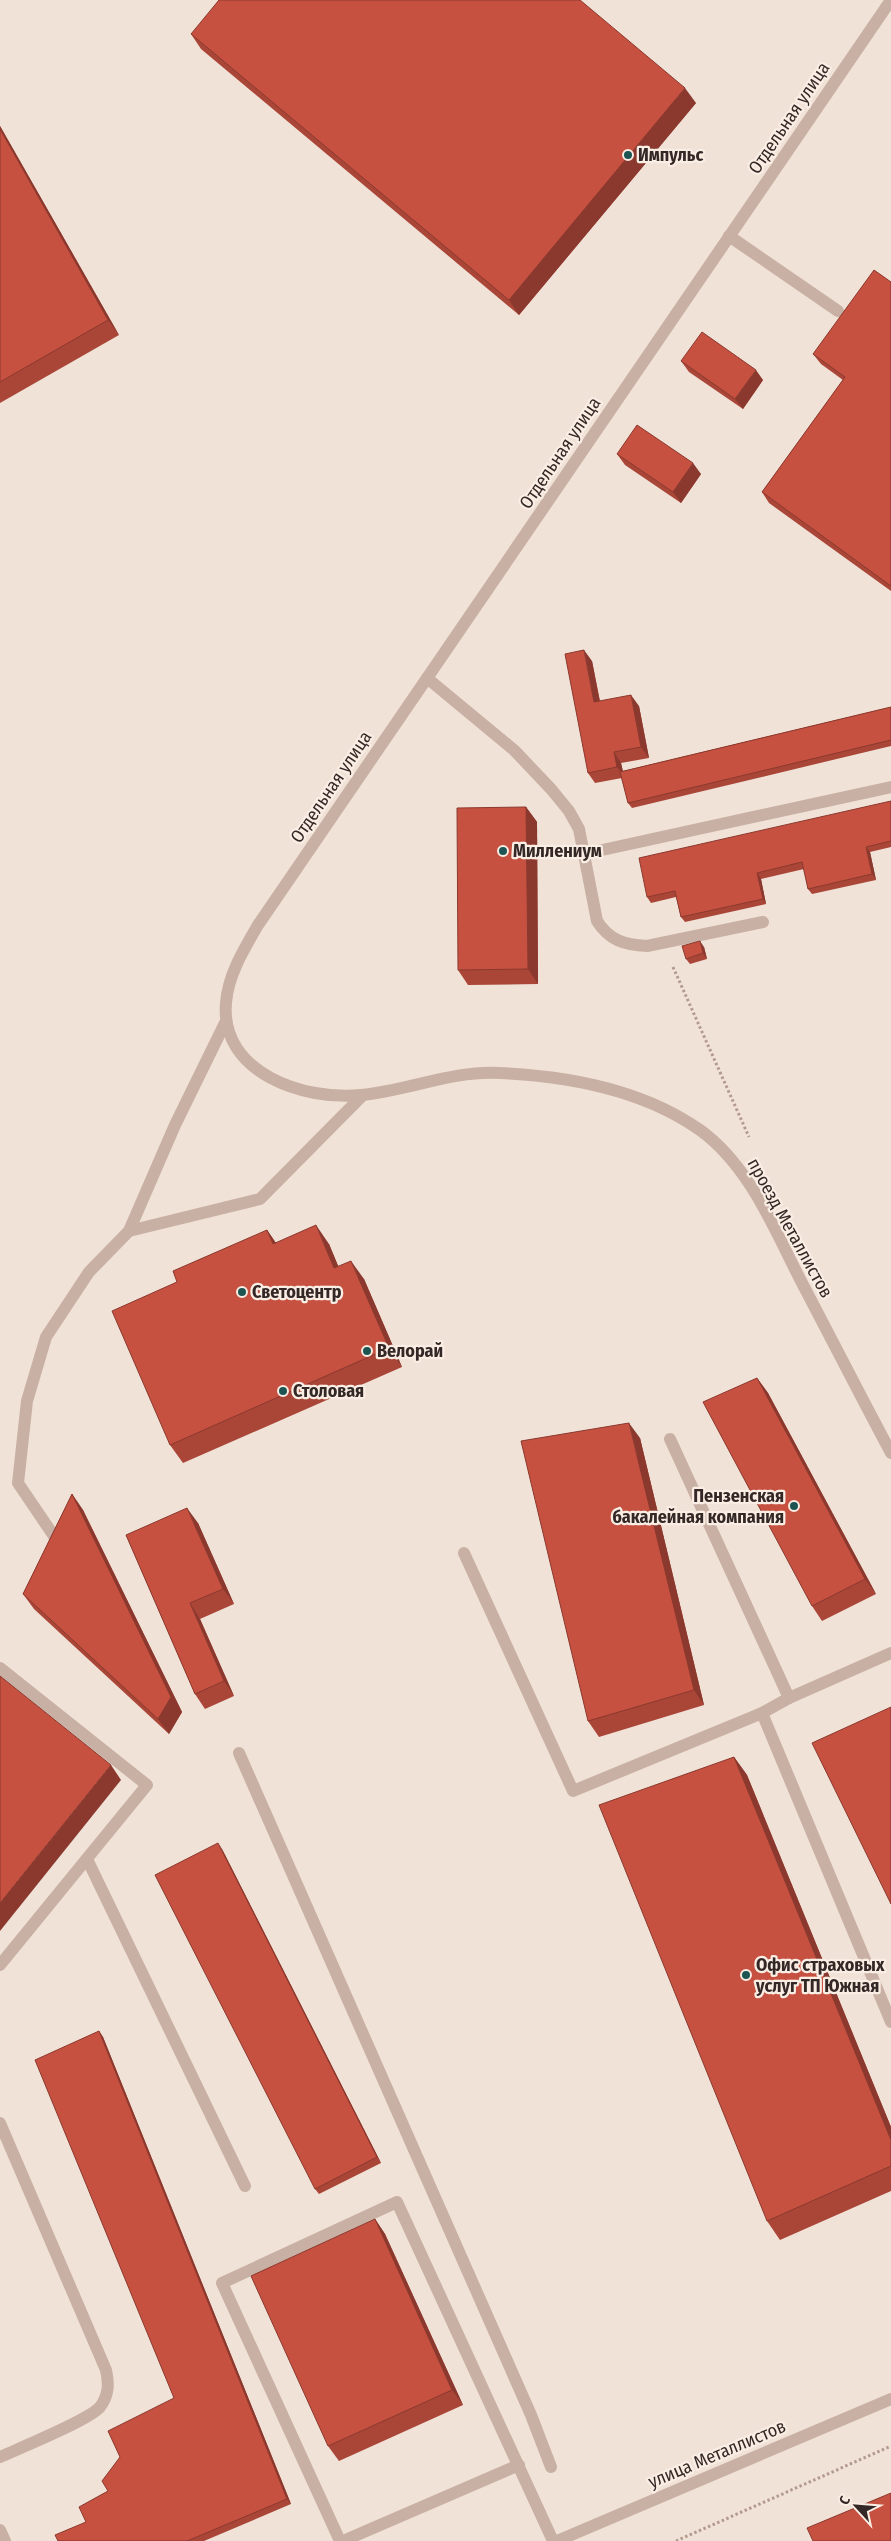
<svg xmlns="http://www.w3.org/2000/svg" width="891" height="2541" font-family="'Fira Sans Condensed',sans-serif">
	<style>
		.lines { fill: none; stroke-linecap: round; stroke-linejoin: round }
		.path { stroke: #b49a8e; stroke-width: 3; stroke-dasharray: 2.5 2.5; stroke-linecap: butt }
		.service { stroke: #c9b0a4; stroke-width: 12 }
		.tertiary { stroke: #c9b0a4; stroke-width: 12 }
		.wall { fill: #aa4638 }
		.shaded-wall { fill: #8b392e }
		.building { fill: #c65141; stroke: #8b392e }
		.poi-dot { fill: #1c5552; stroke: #f9ede4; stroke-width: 2 }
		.labels { text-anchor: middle; stroke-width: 4.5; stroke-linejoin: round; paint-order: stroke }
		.street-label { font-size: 18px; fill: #342826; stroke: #f9ede4 }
		.poi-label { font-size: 18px; font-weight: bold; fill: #342826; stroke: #f9ede4; text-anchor: start }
	</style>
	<rect width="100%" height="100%" fill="#f1e2d8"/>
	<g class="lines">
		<g class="path">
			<polyline points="673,967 749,1137"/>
			<polyline points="676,2541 891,2446"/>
		</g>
		<g class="service">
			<polyline points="729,236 838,311"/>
			<path d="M427,678L514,750L551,789L569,811L579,829L597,921C609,940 624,945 647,946L763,922"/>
			<polyline points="584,854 891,787"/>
			<polyline points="129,1231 260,1199 363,1095"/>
			<polyline points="670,1439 789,1698"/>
			<polyline points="62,1548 18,1483 27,1401 46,1337 89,1272 129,1231 175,1125 226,1021"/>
			<polyline points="464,1553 573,1791 762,1713 789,1698 891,1653"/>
			<polyline points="0,1668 147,1785 0,1965"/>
			<polyline points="762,1713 891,2022"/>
			<polyline points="239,1753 531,2415 551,2467"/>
			<polyline points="87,1859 245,2186"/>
			<path d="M0,2123L106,2370C109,2384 109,2395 100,2407C89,2420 20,2448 0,2457"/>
			<polyline points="0,2530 5,2541"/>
			<polyline points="340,2541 222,2283 397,2202 553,2541"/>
			<polyline points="343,2541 519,2465"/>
		</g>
		<g class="tertiary">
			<path d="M891,0L258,925C244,949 228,975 226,1003C220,1073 304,1101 361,1095C407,1091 452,1070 500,1073C569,1076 642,1089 700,1130C750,1166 775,1231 802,1283C832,1340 861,1397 891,1453"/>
			<polyline points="557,2541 891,2399"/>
		</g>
	</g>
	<g class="wall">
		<polygon points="191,34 696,103 519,315 201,49"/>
		<polygon points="0,126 119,335 0,403"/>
		<polygon points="891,282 891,591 769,503 762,492 843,380 821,364 813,354"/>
		<polygon points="681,361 763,380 743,409 689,372"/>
		<polygon points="617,454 701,474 681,503 625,465"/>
		<polygon points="592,661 600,701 639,706 649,758 621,763 623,771 891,707 891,746 632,808 628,803 622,778 595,783 588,773"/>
		<polygon points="891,801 891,847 870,852 876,880 812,894 808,889 804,869 761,879 766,904 685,922 681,917 676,897 651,903 647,897"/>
		<polygon points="526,807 537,822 538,984 468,985 458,970"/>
		<polygon points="704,947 707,959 690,964 686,959"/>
		<polygon points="267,1230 276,1243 329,1244 338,1266 364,1279 402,1367 183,1463 170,1445 177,1282"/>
		<polygon points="757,1378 768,1393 876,1594 822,1621 812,1606"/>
		<polygon points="640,1438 704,1705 599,1737 588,1721"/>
		<polygon points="72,1494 83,1510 182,1712 169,1734 34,1609 23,1594"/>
		<polygon points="198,1523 234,1604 200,1619 234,1696 205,1709 195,1694 126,1535"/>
		<polygon points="734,1757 747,1775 891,2127 891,2191 780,2240 767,2221"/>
		<polygon points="222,1849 381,2163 319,2194 315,2189"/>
		<polygon points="99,2031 103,2037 291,2504 204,2541 58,2541 86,2522 174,2398"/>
		<polygon points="375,2219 385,2234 463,2405 339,2461 328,2446"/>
	</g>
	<g class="shaded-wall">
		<polygon points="685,88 696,103 519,315 509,300"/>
		<polygon points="0,126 119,335 108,320 0,129"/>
		<polygon points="756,370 763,380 743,409 735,399"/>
		<polygon points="693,463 701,474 681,503 673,492"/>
		<polygon points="584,650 592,661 602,713 594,702"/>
		<polygon points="631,695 639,706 649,758 641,747"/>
		<polygon points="614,752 621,763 624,777 617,767"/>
		<polygon points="526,807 537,822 538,984 528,969"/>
		<polygon points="866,847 870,852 876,880 872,874"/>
		<polygon points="757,873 761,879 766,904 763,899"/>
		<polygon points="700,941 704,947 707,959 703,953"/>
		<polygon points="316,1225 329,1244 347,1287 334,1268"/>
		<polygon points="267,1230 280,1249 273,1244"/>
		<polygon points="351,1261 364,1279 402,1367 389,1348"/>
		<polygon points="757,1378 768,1393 876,1594 865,1579"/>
		<polygon points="629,1423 640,1438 704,1705 694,1690"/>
		<polygon points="72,1494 83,1510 182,1712 169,1734 158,1719"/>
		<polygon points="187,1508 198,1523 234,1604 223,1589"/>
		<polygon points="190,1603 200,1619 234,1696 224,1681"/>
		<polygon points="734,1757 747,1775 891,2127 891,2140"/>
		<polygon points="111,1765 121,1780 0,1931 0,1903"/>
		<polygon points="218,1843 222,1849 381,2163 377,2157"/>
		<polygon points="99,2031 103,2037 291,2504 287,2499"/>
		<polygon points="375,2219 385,2234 463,2405 452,2390"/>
	</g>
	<g class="building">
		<polygon points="219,0 580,0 685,88 509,300 191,34"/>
		<polygon points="0,129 108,320 0,382"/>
		<polygon points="874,270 891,282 891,586 762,492 845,377 813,354"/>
		<polygon points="702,332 756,370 735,399 681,361"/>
		<polygon points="637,425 693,463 673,492 617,454"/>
		<polygon points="584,650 594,702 631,695 641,747 614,752 617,767 588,773 565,654"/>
		<polygon points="891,707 891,740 628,803 620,772"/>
		<polygon points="891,801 891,841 866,847 872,874 808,889 802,862 757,873 763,899 681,917 675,891 647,897 639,858"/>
		<polygon points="526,807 528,969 458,970 457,808"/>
		<polygon points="700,941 703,953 686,959 682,946"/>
		<polygon points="316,1225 334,1268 351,1261 389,1348 170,1445 112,1311 177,1282 173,1271 267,1230 273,1244"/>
		<polygon points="757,1378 865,1579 812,1606 703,1402"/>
		<polygon points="629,1423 694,1690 588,1721 521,1441"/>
		<polygon points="72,1494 171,1697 158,1719 23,1594"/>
		<polygon points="187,1508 223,1589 190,1603 224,1681 195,1694 126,1535"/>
		<polygon points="0,1676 111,1765 0,1903"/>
		<polygon points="891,1707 891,1904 812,1743"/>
		<polygon points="734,1757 891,2140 891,2166 767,2221 599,1805"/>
		<polygon points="218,1843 377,2157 315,2189 155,1875"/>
		<polygon points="99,2031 287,2499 187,2541 58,2541 55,2535 86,2522 79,2507 108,2491 102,2481 120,2457 108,2431 174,2398 35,2060"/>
		<polygon points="375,2219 452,2390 328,2446 251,2276"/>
		<polygon points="891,2493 891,2541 813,2541 807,2528"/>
	</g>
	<g class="poi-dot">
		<circle cx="628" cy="155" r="5"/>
		<circle cx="503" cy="851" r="5"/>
		<circle cx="242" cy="1292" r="5"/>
		<circle cx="367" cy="1351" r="5"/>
		<circle cx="283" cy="1391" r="5"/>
		<circle cx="794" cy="1506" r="5"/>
		<circle cx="746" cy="1975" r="5"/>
	</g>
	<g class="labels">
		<g class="street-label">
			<text transform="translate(789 118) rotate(-56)" y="6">Отдельная улица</text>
			<text transform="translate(560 453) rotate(-56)" y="6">Отдельная улица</text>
			<text transform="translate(331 787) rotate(-56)" y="6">Отдельная улица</text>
			<text transform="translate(790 1228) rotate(61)" y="6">проезд Металлистов</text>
			<text transform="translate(717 2454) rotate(-23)" y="6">улица Металлистов</text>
		</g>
		<g class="poi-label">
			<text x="638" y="161">Импульс</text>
			<text x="513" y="857">Миллениум</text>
			<text x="252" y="1298">Светоцентр</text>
			<text x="377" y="1357">Велорай</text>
			<text x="293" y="1397">Столовая</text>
			<text x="784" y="1502" text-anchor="end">Пензенская<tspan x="784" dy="21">бакалейная компания</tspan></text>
			<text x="756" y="1971">Офис страховых<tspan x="756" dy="21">услуг ТП Южная</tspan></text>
		</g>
	</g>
	<g transform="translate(856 2506) rotate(296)" stroke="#f9ede4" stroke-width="4" paint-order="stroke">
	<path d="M0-4L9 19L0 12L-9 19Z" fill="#342826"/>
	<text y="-8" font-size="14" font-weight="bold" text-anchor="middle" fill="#342826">С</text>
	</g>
</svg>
